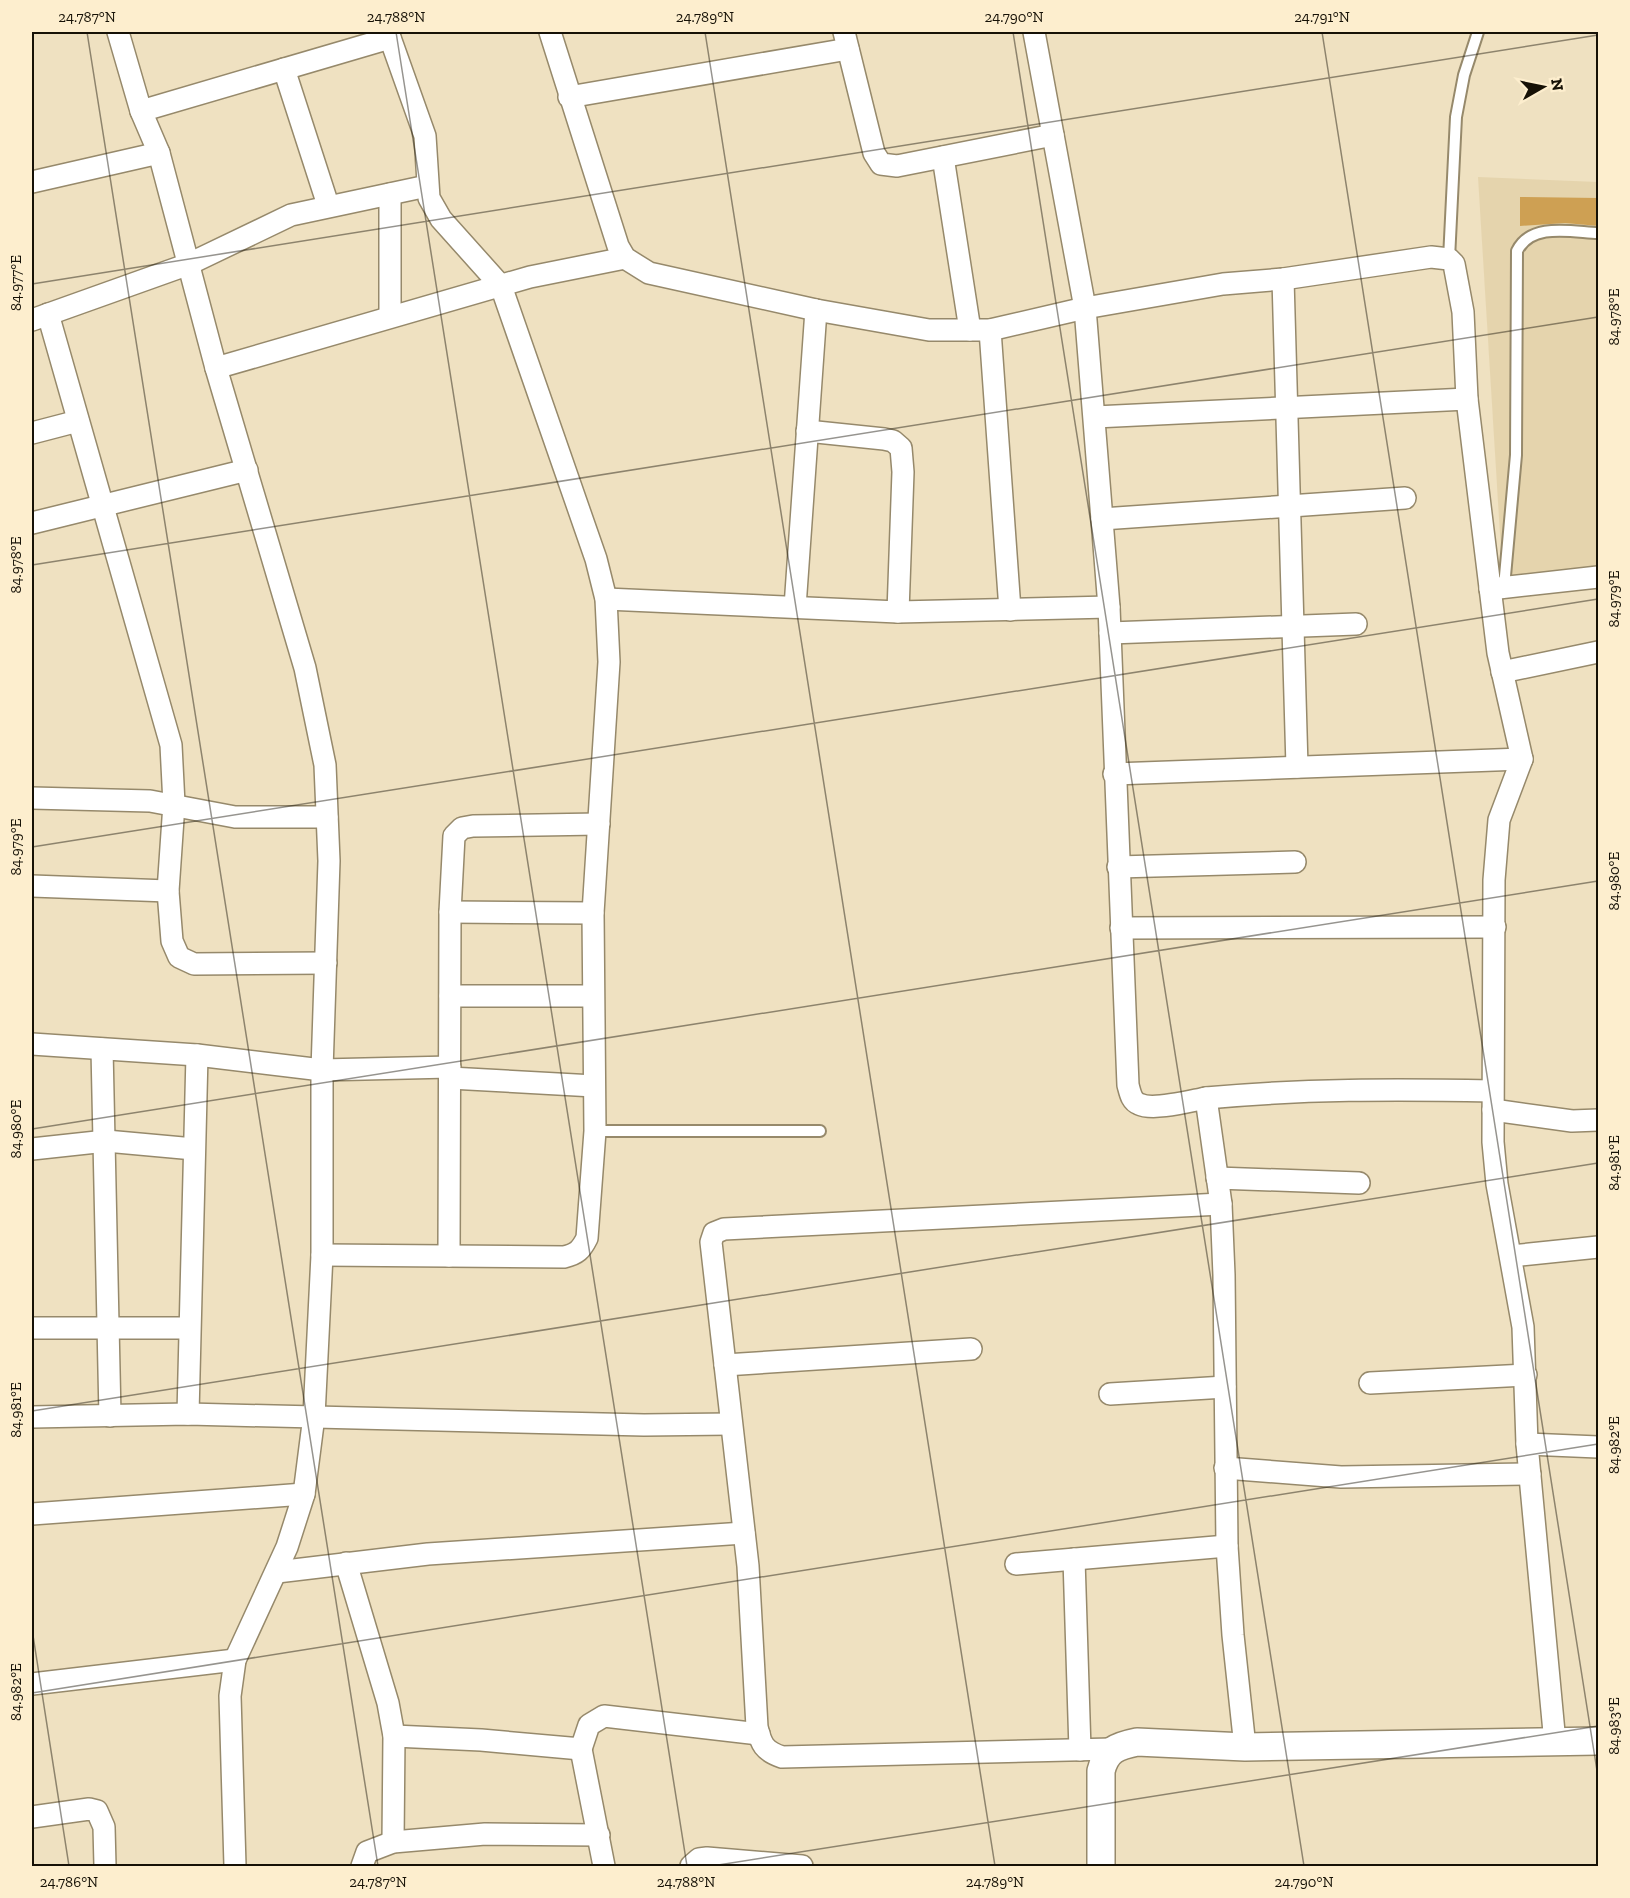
<svg xmlns="http://www.w3.org/2000/svg" width="1630" height="1898" font-family="'Zilla Slab',serif">
	<style>
		.built { fill: #e5d4ad }
		.building { fill: #cea053 }
		.lines { fill: none; stroke-linecap: round; stroke-linejoin: round }
		.service-casing { stroke: #96896b; stroke-width: 14 }
		.minor-casing { stroke: #96896b; stroke-width: 24 }
		.tertiary-casing { stroke: #96896b; stroke-width: 30 }
		.service { stroke: #fff; stroke-width: 10 }
		.minor { stroke: #fff; stroke-width: 21 }
		.tertiary { stroke: #fff; stroke-width: 27 }
		.ticks { fill: none; stroke: #161106; stroke-width: 1.5; stroke-opacity: 0.45 }
		.neatline { fill: none; stroke: #161106; stroke-width: 2 }
		.ticks-label { font-size: 15px; text-anchor: middle; fill: #161106 }
	</style>
	<rect width="100%" height="100%" fill="#efe1c1"/>
	<polygon class="built" points="1478,177 1598,182 1598,582 1504,599"/>
	<polygon class="building" points="1520,197 1599,198 1599,226 1565,223 1520,226"/>
	<g class="lines">
		<defs>
			<g id="service">
				<polyline points="1449,259 1456,117 1464,75 1478,32"/>
				<path d="M1504,587L1516,455L1517,251C1531,222 1572,232 1598,233"/>
				<polyline points="595,1131 820,1131"/>
			</g>
			<g id="minor">
				<polyline points="118,32 141,111 159,153 216,368 305,668 325,765 329,861 322,1070 322,1255 314,1416 304,1494 287,1547 235,1660 230,1696 235,1866"/>
				<polyline points="550,32 618,246 625,258 649,273 816,310 929,330 990,330 1085,308 1223,284 1283,279 1431,257 1449,259 1454,264 1463,312 1467,399 1498,653 1522,759 1499,820 1494,880 1493,1142 1497,1184 1523,1327 1527,1444 1555,1743"/>
				<polyline points="844,32 874,153 881,164 897,166 1053,135"/>
				<path d="M1034,32L1085,308L1109,607L1128,1085C1130,1092 1131,1101 1139,1104C1153,1111 1190,1101 1206,1098L1221,1204L1224,1275L1227,1546L1233,1635L1245,1747"/>
				<polyline points="284,69 328,205"/>
				<polyline points="569,97 848,49"/>
				<polyline points="141,111 390,38"/>
				<polyline points="943,157 970,330"/>
				<polyline points="32,182 159,153"/>
				<polyline points="390,194 390,316"/>
				<polyline points="1283,279 1297,767"/>
				<polyline points="48,314 171,745 174,804 168,891 172,941 179,957 194,964 326,963"/>
				<polyline points="32,320 189,264 291,215 427,186"/>
				<polyline points="990,330 1010,610"/>
				<polyline points="216,368 530,277 625,258"/>
				<polyline points="1095,417 1467,399"/>
				<polyline points="807,431 884,439 893,441 901,448 903,472 898,612"/>
				<polyline points="32,433 78,421"/>
				<polyline points="1102,519 1405,498"/>
				<polyline points="32,523 247,470"/>
				<polyline points="1490,589 1598,577"/>
				<polyline points="606,599 898,612 1109,607"/>
				<polyline points="795,607 816,310"/>
				<polyline points="1110,633 1356,624"/>
				<polyline points="1502,672 1598,652"/>
				<polyline points="1114,774 1522,759"/>
				<polyline points="32,798 150,801 235,817 327,817"/>
				<polyline points="1118,867 1295,862"/>
				<polyline points="32,886 168,891"/>
				<polyline points="450,912 593,913"/>
				<polyline points="1121,928 1495,927"/>
				<polyline points="450,996 592,996"/>
				<polyline points="32,1044 197,1055 322,1070 450,1067"/>
				<polyline points="102,1049 110,1416"/>
				<polyline points="450,1078 594,1086"/>
				<path d="M1206,1098C1304,1089 1393,1089 1492,1091"/>
				<polyline points="1493,1110 1572,1121 1598,1120"/>
				<polyline points="32,1149 106,1141 194,1149"/>
				<polyline points="1217,1178 1359,1183"/>
				<path d="M322,1255L564,1257C577,1254 581,1250 587,1238L595,1131L593,913L609,662L606,599L596,559L501,286L441,219L429,198L425,136L388,32"/>
				<polyline points="449,1256 450,912 454,836 462,828 473,826 599,824"/>
				<polyline points="1511,1256 1598,1247"/>
				<polyline points="32,1328 189,1328"/>
				<polyline points="725,1365 971,1349"/>
				<polyline points="1370,1383 1526,1375"/>
				<polyline points="1110,1394 1225,1387"/>
				<polyline points="188,1414 197,1055"/>
				<polyline points="32,1417 188,1414 644,1425 731,1424"/>
				<polyline points="1527,1444 1598,1447"/>
				<polyline points="1225,1468 1341,1477 1530,1474"/>
				<polyline points="32,1514 304,1494"/>
				<polyline points="1074,1559 1080,1750"/>
				<polyline points="346,1563 388,1703 394,1736 393,1842"/>
				<polyline points="1016,1564 1227,1546"/>
				<polyline points="277,1572 428,1554 744,1533"/>
				<polyline points="32,1684 235,1660"/>
				<polyline points="394,1736 481,1740 581,1749 589,1725 604,1716 759,1734"/>
				<polyline points="581,1749 604,1866"/>
				<path d="M1112,1749L782,1757C764,1751 761,1744 757,1727L748,1566L711,1242L714,1233L724,1229L1221,1204"/>
				<polyline points="32,1817 89,1809 97,1811 104,1827 105,1866"/>
				<polyline points="362,1866 367,1852 393,1842 485,1834 599,1835"/>
				<polyline points="691,1866 699,1859 707,1858 802,1866"/>
			</g>
			<path id="tertiary" d="M1101,1866V1771C1106,1750 1117,1746 1137,1742L1245,1747L1598,1741"/>
		</defs>
		<use href="#service" class="service-casing"/>
		<use href="#minor" class="minor-casing"/>
		<use href="#tertiary" class="tertiary-casing"/>
		<use href="#service" class="service"/>
		<use href="#minor" class="minor"/>
		<use href="#tertiary" class="tertiary"/>
	</g>
	<path class="ticks" d="M87,32L378,1866M396,32L687,1866M705,32L995,1866M1013,32L1304,1866M1322,32L1598,1777M32,284L1598,35M32,565L1598,317M32,847L1598,599M32,1129L1598,881M32,1411L1598,1163M32,1629L69,1866M32,1693L1598,1444M712,1866L1598,1726"/>
	<rect width="1630" height="1898" fill="none" stroke="#fdeece" stroke-width="66"/>
	<g transform="translate(1543 87) rotate(81)" stroke="#fdeece" stroke-width="4.5" paint-order="stroke">
	<path d="M0-4.5L10 22L0 15L-10 22Z" fill="#161106"/>
	<text y="-9" font-size="16" font-weight="bold" text-anchor="middle" fill="#161106">N</text>
	</g>
	<rect x="33" y="33" width="1564" height="1832" class="neatline"/>
	<g class="ticks-label">
		<text x="87" y="22">24.787°N</text>
		<text x="396" y="22">24.788°N</text>
		<text x="705" y="22">24.789°N</text>
		<text x="1014" y="22">24.790°N</text>
		<text x="1322" y="22">24.791°N</text>
		<text transform="translate(16 283) rotate(-90)" y="5">84.977°E</text>
		<text transform="translate(1614 317) rotate(-90)" y="5">84.978°E</text>
		<text transform="translate(16 565) rotate(-90)" y="5">84.978°E</text>
		<text transform="translate(1614 599) rotate(-90)" y="5">84.979°E</text>
		<text transform="translate(16 847) rotate(-90)" y="5">84.979°E</text>
		<text transform="translate(1614 881) rotate(-90)" y="5">84.980°E</text>
		<text transform="translate(16 1129) rotate(-90)" y="5">84.980°E</text>
		<text transform="translate(1614 1163) rotate(-90)" y="5">84.981°E</text>
		<text transform="translate(16 1410) rotate(-90)" y="5">84.981°E</text>
		<text transform="translate(1614 1445) rotate(-90)" y="5">84.982°E</text>
		<text transform="translate(16 1692) rotate(-90)" y="5">84.982°E</text>
		<text transform="translate(1614 1726) rotate(-90)" y="5">84.983°E</text>
		<text x="69" y="1887">24.786°N</text>
		<text x="378" y="1887">24.787°N</text>
		<text x="686" y="1887">24.788°N</text>
		<text x="995" y="1887">24.789°N</text>
		<text x="1304" y="1887">24.790°N</text>
	</g>
</svg>
